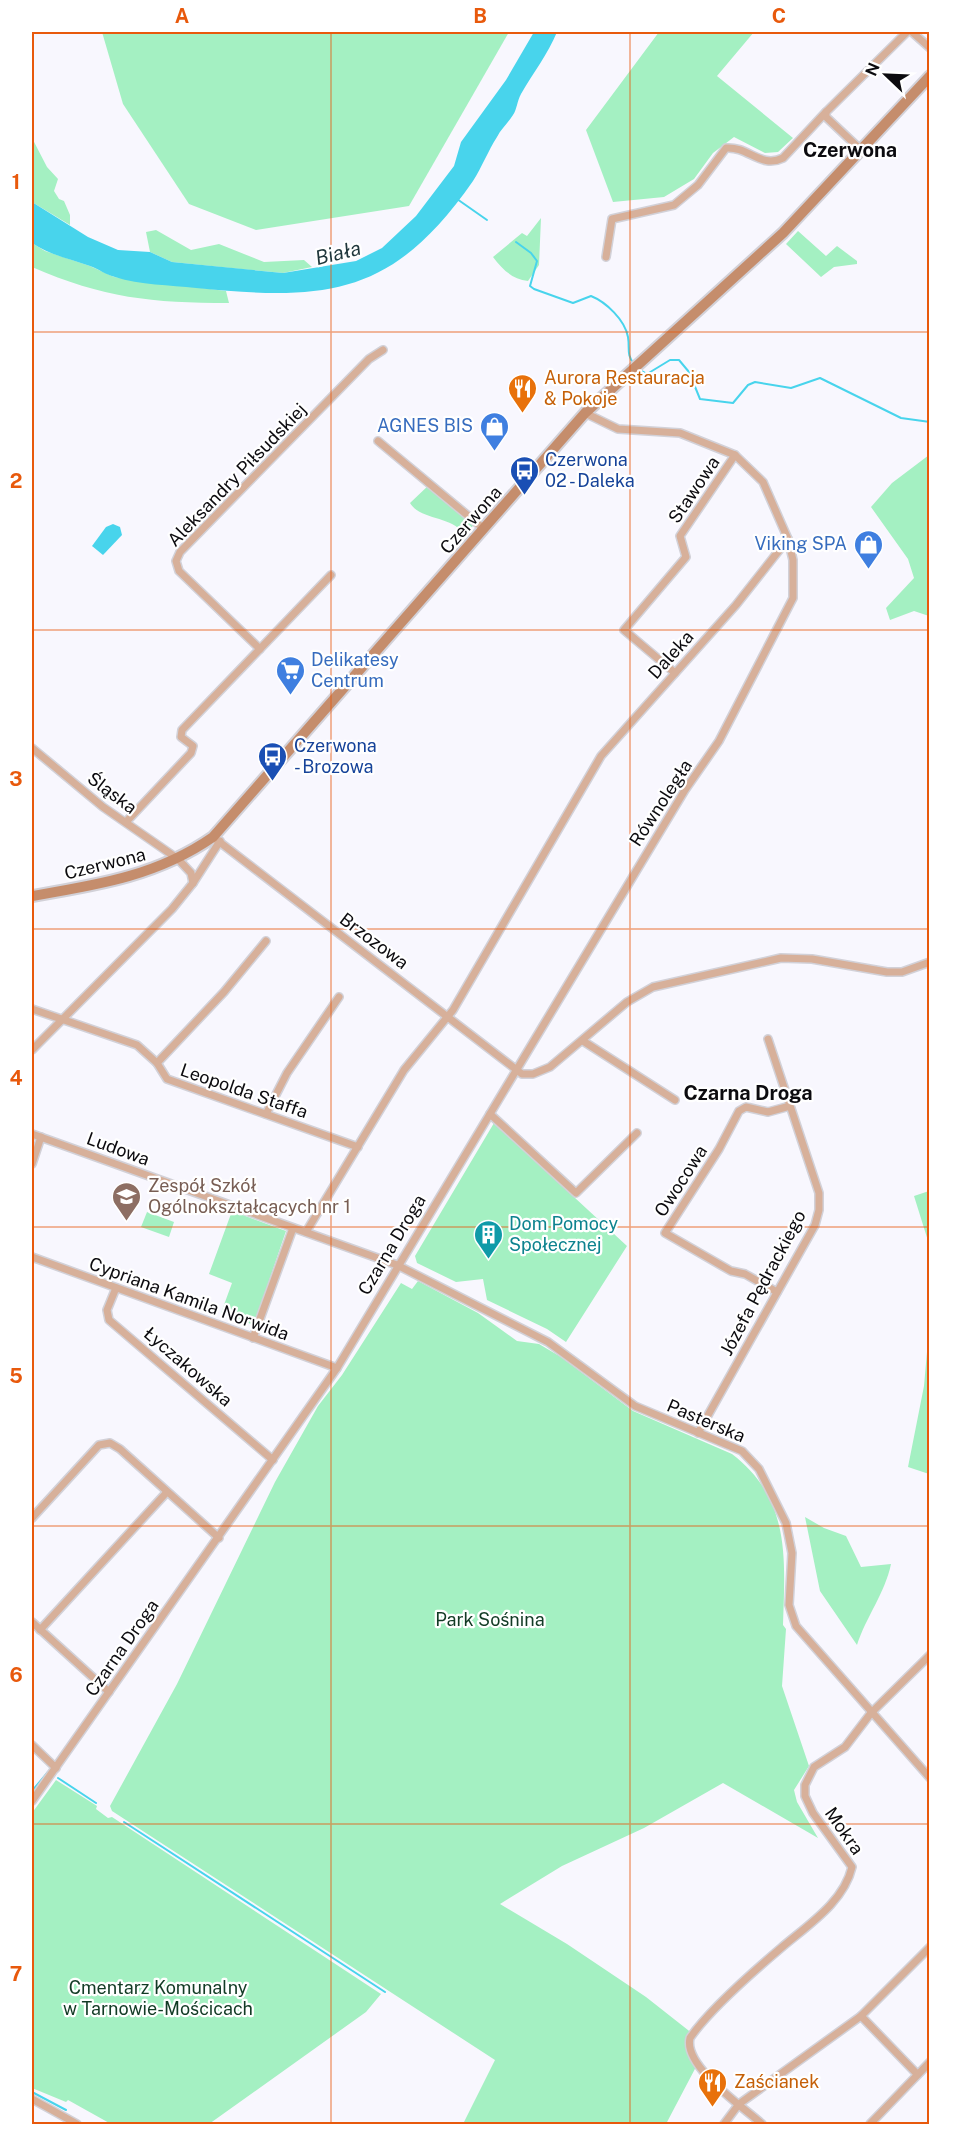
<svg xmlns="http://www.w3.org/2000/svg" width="961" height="2156" font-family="'Public Sans',sans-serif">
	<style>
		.green { fill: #a4f0c2 }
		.water { fill: #48d4ec }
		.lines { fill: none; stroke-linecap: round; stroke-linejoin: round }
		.stream { stroke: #48d4ec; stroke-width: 2 }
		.minor-casing { stroke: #d2d1d8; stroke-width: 10 }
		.secondary-casing { stroke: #d2d1d8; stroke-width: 14 }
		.minor { stroke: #d7b09a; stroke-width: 7 }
		.secondary { stroke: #c58d6c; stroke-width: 10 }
		.grid { fill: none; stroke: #e8590c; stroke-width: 1.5; stroke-opacity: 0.55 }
		.labels { text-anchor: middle; stroke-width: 4.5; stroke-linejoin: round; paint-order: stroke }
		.food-label { font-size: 18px; fill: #c56008; stroke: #fff; text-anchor: start }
		.shop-label { font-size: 18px; fill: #366cbe; stroke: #fff; text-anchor: end }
		.transit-label { font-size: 18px; fill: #164399; stroke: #fff; text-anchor: start }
		.street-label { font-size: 18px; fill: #0c0b0f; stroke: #fff }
		.education-label { font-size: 18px; fill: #785e54; stroke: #fff; text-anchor: start }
		.culture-label { font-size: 18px; fill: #0d838f; stroke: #fff; text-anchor: start }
		.park-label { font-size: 18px; fill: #123b25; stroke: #fff }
		.neighbourhood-label { font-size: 20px; font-weight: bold; fill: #0c0b0f; stroke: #fff }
		.water-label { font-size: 20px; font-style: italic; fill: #1f363b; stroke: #fff }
		.neatline { fill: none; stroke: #e8590c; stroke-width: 2 }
		.grid-label { font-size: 20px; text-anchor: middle; font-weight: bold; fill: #e8590c }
	</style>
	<rect width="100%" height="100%" fill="#f8f7fe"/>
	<g class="green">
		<polygon points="102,32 509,32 409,206 256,230 189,204 123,104"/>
		<polygon points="659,32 754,32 717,76 793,138 778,152 765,153 734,137 713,153 694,179 664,197 613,202 586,130"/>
		<polygon points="32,138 47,167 58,179 54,191 59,199 64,201 70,215 70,225 32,202"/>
		<path d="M541,218L539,265L528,281C512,279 503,270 493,257L522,233L527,236Z"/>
		<polygon points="156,230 191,250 219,244 264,262 304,260 312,267 283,273 241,269 172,262 150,252 146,232"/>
		<polygon points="798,231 826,256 837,246 857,261 857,264 834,267 821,277 786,244"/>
		<path d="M32,243L45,251L90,266L114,277L226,291L229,303C152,303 103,298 32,267Z"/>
		<polygon points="929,455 929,616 914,611 890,620 886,608 914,578 908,559 871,507 892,483"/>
		<path d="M430,484L475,522L471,529L463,533C451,516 420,520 410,503Z"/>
		<polygon points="494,1123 627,1246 566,1342 547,1329 487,1300 483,1279 456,1282 417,1263 415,1256"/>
		<polygon points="929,1191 930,1191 929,1244 914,1196"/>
		<polygon points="232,1211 286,1231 254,1325 221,1313 232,1283 209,1274"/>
		<polygon points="147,1212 174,1222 169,1237 141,1227"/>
		<path d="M418,1281L478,1313L517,1341L539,1344L561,1357L633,1411L732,1454C791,1499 785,1559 783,1625L786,1629L782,1686L809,1766L794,1790L797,1802L818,1838L723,1783L644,1828L562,1866L500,1904L567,1944L646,1997L693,2034L690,2038L697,2065L666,2124H463L495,2060L112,1811L110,1806L177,1684L275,1482L318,1406L342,1375L401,1283L412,1289Z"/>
		<polygon points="929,1329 930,1474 929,1474 908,1467 924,1386"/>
		<path d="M805,1517L824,1528L846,1536L861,1567L891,1564C885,1593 866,1617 857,1645L820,1591Z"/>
		<polygon points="56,1780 97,1806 96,1809 108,1818 112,1817 381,1994 366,2012 209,2124 111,2124 68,2100 66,2102 32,2088 32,1813"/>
	</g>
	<g class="water">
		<path d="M534,32H557C548,54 533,73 521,94C517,101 517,109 513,115C508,123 501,129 497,137C488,151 482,167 473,181C393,296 328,301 196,288C170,285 140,285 115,277C106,275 99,269 90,266C70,259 50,255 32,243V202L88,237L118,250L150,252L172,262L283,273L356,261L382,248L416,216L454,166L461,142L506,80Z"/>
		<polygon points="113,524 120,527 122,535 103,555 92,546 106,527"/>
	</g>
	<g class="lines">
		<g class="stream">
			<polyline points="457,199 487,220"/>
			<path d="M516,242L531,253L537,261L530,286L534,289L573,303L591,296C606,302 625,320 628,337C630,349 626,354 634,364"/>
			<polyline points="637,368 647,374 670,360 679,360 689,372 700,399 733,403 748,385 755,382 791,388 820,378 901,418 930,422"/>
			<polyline points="58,1778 96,1803"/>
			<polyline points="32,1791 48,1772"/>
			<polyline points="124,1822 385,1992"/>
			<polyline points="32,2092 66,2110"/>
		</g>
		<defs>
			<g id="minor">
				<polyline points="912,32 930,48"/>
				<polyline points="861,150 826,117 826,112 907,32"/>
				<path d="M606,257L612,219L674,205L698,185L726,148C748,146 761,169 783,158L826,112"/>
				<polyline points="378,441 484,529"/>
				<polyline points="260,649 179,571 176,561 180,552 369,359 383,350"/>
				<polyline points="675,673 624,630 686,557 680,536 735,455"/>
				<polyline points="32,748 103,807 178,859 191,873 193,883"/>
				<polyline points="126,822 191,753 193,746 181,737 182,730 331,575"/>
				<polyline points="213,837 522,1074 533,1074 550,1067 627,1002 653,987 781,958 812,959 887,972 902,972 930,962"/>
				<polyline points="32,1009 137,1045 157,1063 167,1079 358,1147"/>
				<polyline points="583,1041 675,1100"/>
				<polyline points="32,1050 172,909 193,883 220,841"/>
				<polyline points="157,1063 224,992 266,941"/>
				<polyline points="266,1114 287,1073 339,997"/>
				<polyline points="490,1114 576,1193 637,1133"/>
				<polyline points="32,1134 397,1265 548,1342 635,1406 742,1451 759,1469 786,1523 792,1553 789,1605 796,1626 930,1778"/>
				<polyline points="32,1164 41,1137"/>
				<polyline points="306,1232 404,1070 453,1010 601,756 736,605 788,539 763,482 735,455 680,433 618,429 585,413"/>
				<polyline points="32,1257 337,1368"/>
				<polyline points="116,1288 107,1310 109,1320 273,1460"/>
				<polyline points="777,1292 745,1274 731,1271 665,1233 719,1149 739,1111 746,1107 768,1112 790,1106"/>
				<polyline points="253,1338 293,1228"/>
				<polyline points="698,1433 815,1225 819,1210 819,1193 768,1039"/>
				<polyline points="32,1518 99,1445 110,1443 120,1449 219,1538"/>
				<polyline points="32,1622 109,1692"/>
				<polyline points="40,1630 167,1492"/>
				<polyline points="32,1745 56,1768"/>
				<polyline points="32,1801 337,1368 685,790 719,741 793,598 793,560 788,539"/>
				<polyline points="861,2016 917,2074"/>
				<polyline points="32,2099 77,2124"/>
				<polyline points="724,2124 739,2104 861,2016 930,1947"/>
				<path d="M762,2124C742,2106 683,2066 690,2038C709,2010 755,1970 781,1948C808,1925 844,1902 852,1867L813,1813L805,1796V1785L814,1767L845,1747L871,1713L930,1655"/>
				<polyline points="870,2124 930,2062"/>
			</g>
			<path id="secondary" d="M32,896C97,885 157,876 213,837L585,413L783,233L930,76"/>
		</defs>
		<use href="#minor" class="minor-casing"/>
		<use href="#secondary" class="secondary-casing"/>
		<use href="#minor" class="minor"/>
		<use href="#secondary" class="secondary"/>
	</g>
	<path class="grid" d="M331,32V2124M630,32V2124M32,332H930M32,630H930M32,929H930M32,1227H930M32,1526H930M32,1824H930"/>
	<defs>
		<symbol id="restaurant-pin" viewBox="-11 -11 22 30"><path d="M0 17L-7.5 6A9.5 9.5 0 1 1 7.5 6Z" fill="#e8710a" stroke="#fff"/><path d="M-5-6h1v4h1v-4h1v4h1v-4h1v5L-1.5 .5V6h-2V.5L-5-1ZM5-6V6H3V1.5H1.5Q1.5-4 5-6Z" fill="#fff"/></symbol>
		<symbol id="shop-pin" viewBox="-11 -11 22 30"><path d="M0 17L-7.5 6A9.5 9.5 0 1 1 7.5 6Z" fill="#3f7fe0" stroke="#fff"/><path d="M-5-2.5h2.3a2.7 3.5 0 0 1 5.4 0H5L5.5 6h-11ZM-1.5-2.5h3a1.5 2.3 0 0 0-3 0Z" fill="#fff"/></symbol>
		<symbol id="bus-pin" viewBox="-11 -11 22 30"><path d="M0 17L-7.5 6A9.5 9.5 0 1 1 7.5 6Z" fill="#1a4fb4" stroke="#fff"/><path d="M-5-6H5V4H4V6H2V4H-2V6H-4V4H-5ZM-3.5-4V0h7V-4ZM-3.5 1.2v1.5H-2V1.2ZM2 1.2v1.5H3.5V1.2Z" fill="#fff"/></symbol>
		<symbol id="supermarket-pin" viewBox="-11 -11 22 30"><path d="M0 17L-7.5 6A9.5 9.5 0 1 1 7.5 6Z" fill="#3f7fe0" stroke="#fff"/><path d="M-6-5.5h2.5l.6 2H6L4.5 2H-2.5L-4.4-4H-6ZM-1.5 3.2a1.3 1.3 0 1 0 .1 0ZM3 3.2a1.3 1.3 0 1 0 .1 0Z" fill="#fff"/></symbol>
		<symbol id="school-pin" viewBox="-11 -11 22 30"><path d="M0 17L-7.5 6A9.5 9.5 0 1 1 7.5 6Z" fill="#8d6e63" stroke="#fff"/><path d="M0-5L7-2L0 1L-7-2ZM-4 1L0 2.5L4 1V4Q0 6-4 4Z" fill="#fff"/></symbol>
		<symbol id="building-pin" viewBox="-11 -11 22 30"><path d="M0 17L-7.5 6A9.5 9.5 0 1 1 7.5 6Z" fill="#0f9aa8" stroke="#fff"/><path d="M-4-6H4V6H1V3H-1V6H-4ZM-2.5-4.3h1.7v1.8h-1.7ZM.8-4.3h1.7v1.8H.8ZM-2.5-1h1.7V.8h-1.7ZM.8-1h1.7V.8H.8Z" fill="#fff"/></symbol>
	</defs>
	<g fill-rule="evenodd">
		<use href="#restaurant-pin" x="506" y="372" width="33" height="45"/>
		<use href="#shop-pin" x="478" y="410" width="33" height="45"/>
		<use href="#bus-pin" x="508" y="454" width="33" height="45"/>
		<use href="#shop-pin" x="852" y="528" width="33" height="45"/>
		<use href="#supermarket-pin" x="274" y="654" width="33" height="45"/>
		<use href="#bus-pin" x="256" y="740" width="33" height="45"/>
		<use href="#school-pin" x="110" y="1180" width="33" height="45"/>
		<use href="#building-pin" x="472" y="1218" width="33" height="45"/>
		<use href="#restaurant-pin" x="696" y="2066" width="33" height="45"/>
	</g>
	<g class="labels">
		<g class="food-label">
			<text x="544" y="384">Aurora Restauracja<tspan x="544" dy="21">&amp; Pokoje</tspan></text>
			<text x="734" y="2088">Zaścianek</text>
		</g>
		<g class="shop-label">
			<text x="473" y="432">AGNES BIS</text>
			<text x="847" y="550">Viking SPA</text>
			<text x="311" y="666" text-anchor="start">Delikatesy<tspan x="311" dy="21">Centrum</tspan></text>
		</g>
		<g class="transit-label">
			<text x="545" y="466">Czerwona<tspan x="545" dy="21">02 - Daleka</tspan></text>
			<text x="294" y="752">Czerwona<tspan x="294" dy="21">- Brozowa</tspan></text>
		</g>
		<g class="street-label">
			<text transform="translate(237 475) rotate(-46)" y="6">Aleksandry Piłsudskiej</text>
			<text transform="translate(694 490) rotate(-56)" y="6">Stawowa</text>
			<text transform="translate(471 520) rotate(-49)" y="6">Czerwona</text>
			<text transform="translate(671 655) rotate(-48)" y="6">Daleka</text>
			<text transform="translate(112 793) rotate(37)" y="6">Śląska</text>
			<text transform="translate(661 803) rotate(-57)" y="6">Równoległa</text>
			<text transform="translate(105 864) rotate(-14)" y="6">Czerwona</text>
			<text transform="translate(374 941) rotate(37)" y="6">Brzozowa</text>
			<text transform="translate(244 1091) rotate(19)" y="6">Leopolda Staffa</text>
			<text transform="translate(118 1149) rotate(20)" y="6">Ludowa</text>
			<text transform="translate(681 1181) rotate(-57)" y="6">Owocowa</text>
			<text transform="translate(392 1245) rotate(-59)" y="6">Czarna Droga</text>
			<text transform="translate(763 1283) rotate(-62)" y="6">Józefa Pędrackiego</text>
			<text transform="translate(189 1299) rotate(20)" y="6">Cypriana Kamila Norwida</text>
			<text transform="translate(188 1367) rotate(41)" y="6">Łyczakowska</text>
			<text transform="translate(706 1421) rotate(23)" y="6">Pasterska</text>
			<text transform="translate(122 1648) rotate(-55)" y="6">Czarna Droga</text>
			<text transform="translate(844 1831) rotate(55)" y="6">Mokra</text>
		</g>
		<g class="education-label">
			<text x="148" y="1192">Zespół Szkół<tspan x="148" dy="21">Ogólnokształcących nr 1</tspan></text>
		</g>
		<g class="culture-label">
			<text x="509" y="1230">Dom Pomocy<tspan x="509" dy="21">Społecznej</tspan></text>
		</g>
		<g class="park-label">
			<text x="490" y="1626">Park Sośnina</text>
			<text x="158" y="1994">Cmentarz Komunalny<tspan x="158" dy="21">w Tarnowie-Mościcach</tspan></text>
		</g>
		<g class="neighbourhood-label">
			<text x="850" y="157">Czerwona</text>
			<text x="748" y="1100">Czarna Droga</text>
		</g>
		<g class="water-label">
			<text transform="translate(338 253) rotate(-14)" y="7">Biała</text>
		</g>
	</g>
	<rect width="961" height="2156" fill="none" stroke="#ffffff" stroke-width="66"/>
	<g transform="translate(886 75) rotate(293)" stroke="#ffffff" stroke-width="4.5" paint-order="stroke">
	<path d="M0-4.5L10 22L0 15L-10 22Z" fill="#0c0b0f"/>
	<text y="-9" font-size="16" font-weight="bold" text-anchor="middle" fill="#0c0b0f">N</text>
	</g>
	<rect x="33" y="33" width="895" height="2090" class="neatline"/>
	<g class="grid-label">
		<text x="182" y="23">A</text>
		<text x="480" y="23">B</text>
		<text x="779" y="23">C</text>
		<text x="16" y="189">1</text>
		<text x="16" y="488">2</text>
		<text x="16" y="786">3</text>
		<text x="16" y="1085">4</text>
		<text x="16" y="1383">5</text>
		<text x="16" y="1682">6</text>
		<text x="16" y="1981">7</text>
	</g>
</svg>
